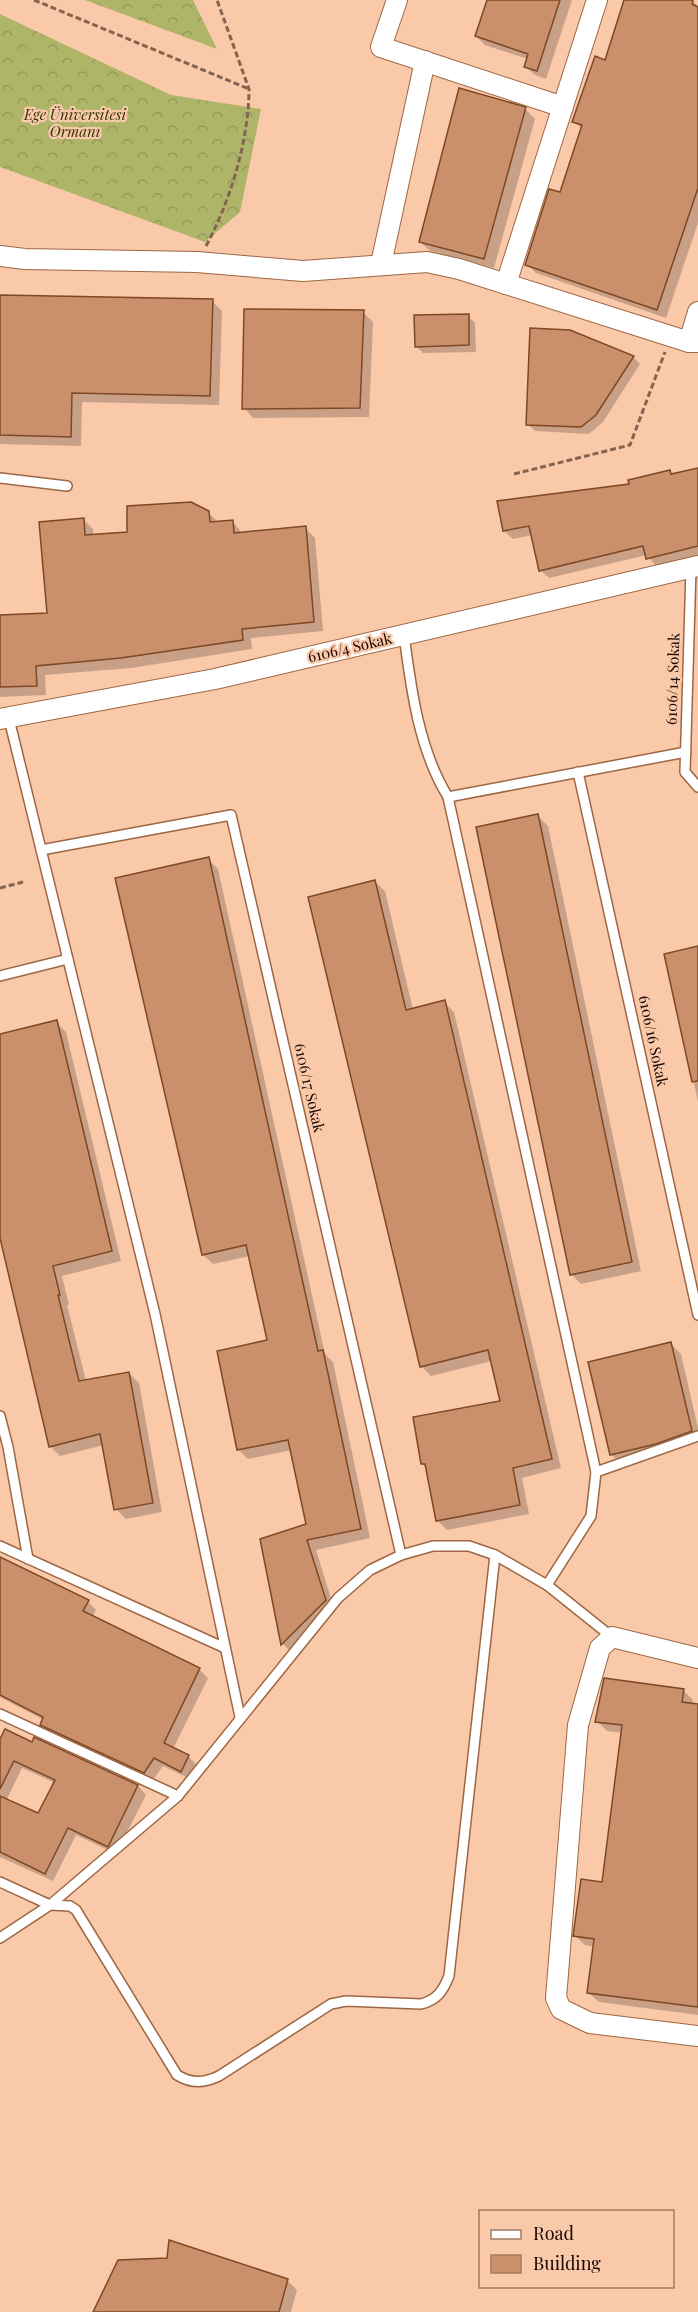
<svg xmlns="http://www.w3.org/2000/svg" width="698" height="2312" font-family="'Playfair Display',serif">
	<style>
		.forest { fill: url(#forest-crowns) }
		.shadow { fill: #0003; fill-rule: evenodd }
		.building { fill: #ca906b; stroke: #7d4824; stroke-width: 1.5 }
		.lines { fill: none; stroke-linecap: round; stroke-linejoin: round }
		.service-casing { stroke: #9e6743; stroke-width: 12 }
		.minor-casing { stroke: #9e6743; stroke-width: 22 }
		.path { stroke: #856352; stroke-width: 3; stroke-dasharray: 6 3; stroke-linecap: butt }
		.service { stroke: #fff; stroke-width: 9 }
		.minor { stroke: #fff; stroke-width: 20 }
		.labels { text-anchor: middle; stroke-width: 4.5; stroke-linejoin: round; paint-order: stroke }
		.park-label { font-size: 15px; font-style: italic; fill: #32350b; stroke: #fac9aa }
		.street-label { font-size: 15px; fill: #190500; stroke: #fac9aa }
	</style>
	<defs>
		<pattern id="forest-crowns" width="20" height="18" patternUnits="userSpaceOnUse" patternTransform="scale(1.5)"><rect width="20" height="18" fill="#aeb569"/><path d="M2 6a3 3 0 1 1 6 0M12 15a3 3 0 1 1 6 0" fill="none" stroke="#959a59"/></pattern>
	</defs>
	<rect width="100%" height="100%" fill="#fac9aa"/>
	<g class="forest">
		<polygon points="85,0 193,0 217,49"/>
		<polygon points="0,14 171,95 261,109 240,212 205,242 0,167"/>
	</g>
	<g class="shadow">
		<polygon points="488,0 572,0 546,79 535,75 525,66 528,59 485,45 476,36"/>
		<polygon points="626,0 692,0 698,6 698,223 666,318 536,273 527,264 561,194 583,130 574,121 606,62"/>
		<polygon points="525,109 535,119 494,268 430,251 420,242"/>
		<polygon points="0,296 212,301 222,311 219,405 82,402 81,446 0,444"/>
		<polygon points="363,312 373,322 369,417 253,418 244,408"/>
		<polygon points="468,316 475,323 476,352 423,353 416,346"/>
		<polygon points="633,357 640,364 603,422 589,434 535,431 527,424"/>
		<polygon points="698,470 698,557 656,566 647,555 549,578 540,570 532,535 513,539 504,531 670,472 673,475"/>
		<polygon points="208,512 219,523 232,521 243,534 305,528 315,538 323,631 251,638 252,649 131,668 45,675 46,695 0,697 0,617 48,614 83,519 93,529 93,536 129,533"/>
		<polygon points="538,816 548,826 641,1271 581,1284 571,1274"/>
		<polygon points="208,859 218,869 325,1354 333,1362 370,1538 316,1550 335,1611 292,1653 283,1644 262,1540 308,1525 292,1450 248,1459 239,1450 268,1341 250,1256 213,1264 203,1255"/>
		<polygon points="375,882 385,891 413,1010 444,1002 454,1012 561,1468 522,1478 529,1514 447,1530 437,1520 428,1469 422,1464 502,1402 492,1361 431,1376 421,1366"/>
		<polygon points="698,948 698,1102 666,955"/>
		<polygon points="56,1022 66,1032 121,1261 62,1276 69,1305 67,1305 86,1381 129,1373 139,1383 162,1512 126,1519 116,1509 104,1445 60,1456 50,1446 0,1234 0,1034"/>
		<polygon points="671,1344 681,1354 698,1428 698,1442 621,1464 611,1454"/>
		<polygon points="0,1559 88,1602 96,1610 92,1617 199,1669 208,1678 173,1749 188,1756 197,1765 190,1779 163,1766 153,1780 50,1733 41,1725 44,1720 0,1697"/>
		<polygon points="683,1690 693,1700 692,1705 698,1705 698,2015 599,2002 589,1993 595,1947 585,1945 575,1936 603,1883 623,1733 607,1731 597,1721"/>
		<path d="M0,1738L33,1744L35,1739L138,1786L146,1795L116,1854L76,1835L53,1881L0,1857ZM22,1768L55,1783L39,1815L6,1801Z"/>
		<polygon points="287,2280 297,2290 291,2312 93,2312"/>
	</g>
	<g class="building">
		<polygon points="487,0 560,0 537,71 524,67 528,54 475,36"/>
		<polygon points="624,0 693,0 692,4 698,7 698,188 657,310 525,265 549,189 560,192 582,125 572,122 595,56 605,60"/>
		<polygon points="459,88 526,107 484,259 419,242"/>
		<polygon points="0,295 213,299 210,396 72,393 71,437 0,435"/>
		<polygon points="244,309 364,310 360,408 242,409"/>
		<polygon points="469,314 469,345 415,347 414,315"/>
		<polygon points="530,328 570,330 634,356 596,415 581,427 526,425"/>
		<polygon points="698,468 698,546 646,559 643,546 539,571 529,526 503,531 497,501 629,484 628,480 670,470 671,474"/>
		<polygon points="191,502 209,511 210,522 233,520 234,533 306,526 314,622 242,629 243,640 121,658 36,666 37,686 0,687 0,615 47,613 39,522 84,518 85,535 127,532 127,506"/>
		<polygon points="538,814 632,1262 570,1275 476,827"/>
		<polygon points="209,857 318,1351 323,1350 361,1529 307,1540 326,1600 281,1645 260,1539 306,1524 288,1440 237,1450 217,1351 267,1340 246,1245 202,1255 115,878"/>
		<polygon points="375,880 406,1010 445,1000 552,1459 513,1468 520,1505 436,1521 425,1464 421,1464 413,1417 500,1401 488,1350 420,1367 308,897"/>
		<polygon points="698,946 698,1081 692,1082 664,954"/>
		<polygon points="57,1020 112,1251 53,1266 60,1295 58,1295 79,1381 129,1372 153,1503 114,1510 100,1434 49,1447 0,1238 0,1034"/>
		<polygon points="671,1342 692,1431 656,1444 610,1455 588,1362"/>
		<polygon points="0,1557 89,1600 83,1611 200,1668 164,1743 189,1755 181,1772 154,1758 144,1773 40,1725 43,1717 0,1695"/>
		<polygon points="604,1678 684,1689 682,1702 698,1704 698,2007 587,1993 594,1939 573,1936 581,1879 602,1882 622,1725 595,1722"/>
		<polygon points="5,1729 32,1742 34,1737 138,1785 108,1847 68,1828 45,1874 0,1852 0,1796 38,1813 55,1780 14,1761 0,1789 0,1739"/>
		<polygon points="169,2240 288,2279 279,2312 93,2312 118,2260 167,2258"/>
	</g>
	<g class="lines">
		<defs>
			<g id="service">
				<polyline points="0,478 67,486"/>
				<polyline points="691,568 685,772 698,787"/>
				<path d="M404,635C411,689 419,750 448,797"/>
				<polyline points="9,719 155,1314 240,1717"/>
				<polyline points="578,772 698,1315"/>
				<polyline points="41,850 231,815 401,1555"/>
				<polyline points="0,976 68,959"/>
				<polyline points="0,1416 8,1447 28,1559"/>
				<polyline points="596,1472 698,1436"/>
				<polyline points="0,1546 225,1648"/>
				<polyline points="547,1585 591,1516 596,1472 448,797 686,752"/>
				<polyline points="0,1714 178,1796"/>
				<path d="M0,1882L50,1905L70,1906L76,1910L177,2075C192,2084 204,2083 219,2076L331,2004L346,2001L421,2004C437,2000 443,1991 449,1976L495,1555"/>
				<polyline points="0,1938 50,1905 178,1796 338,1598 370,1570 401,1555 433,1546 469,1546 495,1555 547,1585 612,1637"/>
			</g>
			<g id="minor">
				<polyline points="397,0 381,47 563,107"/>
				<polyline points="0,256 25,259 197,262 303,271 427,262 459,269 689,342 698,342"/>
				<polyline points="381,264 425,61"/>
				<polyline points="506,284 597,0"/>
				<polyline points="689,342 698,312"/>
				<polyline points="0,719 215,679 698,566"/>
				<polyline points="698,1658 612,1637 600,1648 578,1725 556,1998 561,2009 590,2023 698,2036"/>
			</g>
		</defs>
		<use href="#service" class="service-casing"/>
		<use href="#minor" class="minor-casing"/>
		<g class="path">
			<polyline points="34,0 249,89"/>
			<path d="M206,246C230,202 249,140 249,89L217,0"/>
			<polyline points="514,474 630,445 665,352"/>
			<polyline points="0,888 23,882"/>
		</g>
		<use href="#service" class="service"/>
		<use href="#minor" class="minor"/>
	</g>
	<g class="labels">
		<g class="park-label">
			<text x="75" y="120">Ege Üniversitesi<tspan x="75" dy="17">Ormanı</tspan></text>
		</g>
		<g class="street-label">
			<text transform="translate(350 648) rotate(-13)" y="5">6106/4 Sokak</text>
			<text transform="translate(673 679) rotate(-88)" y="5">6106/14 Sokak</text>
			<text transform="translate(653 1041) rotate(78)" y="5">6106/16 Sokak</text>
			<text transform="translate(309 1088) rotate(77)" y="5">6106/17 Sokak</text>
		</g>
	</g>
	<rect x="479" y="2210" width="195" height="78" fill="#fac9aa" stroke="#a07b66" stroke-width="1.5"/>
	<rect x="491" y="2230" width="30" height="9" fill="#ffffff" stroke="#a07b66" stroke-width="1.5"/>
	<text x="533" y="2240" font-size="18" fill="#190500">Road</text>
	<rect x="491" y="2255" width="30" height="18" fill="#ca906b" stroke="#a07b66" stroke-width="1.5"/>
	<text x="533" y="2270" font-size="18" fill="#190500">Building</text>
</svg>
